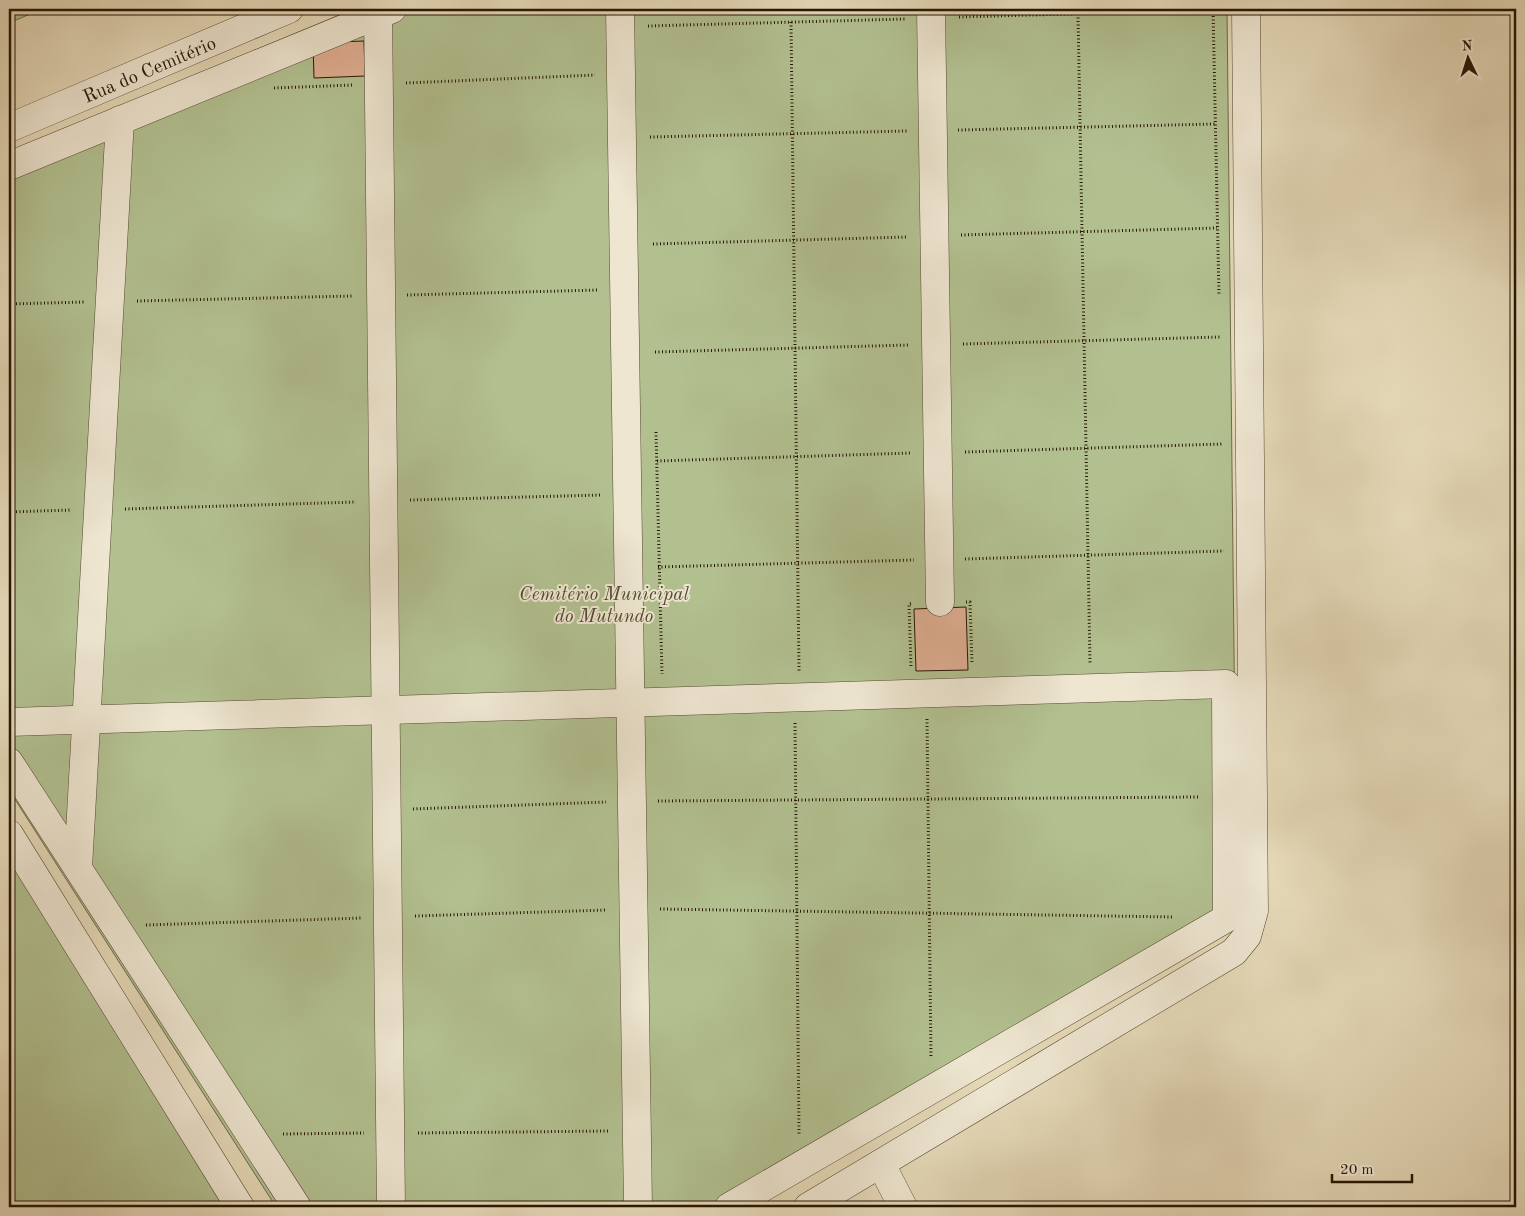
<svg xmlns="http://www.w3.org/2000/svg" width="1525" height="1216" font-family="'Old Standard TT',serif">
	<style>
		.green { fill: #b2c090; stroke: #6c6b4a }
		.building { fill: #dfae92; stroke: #271604 }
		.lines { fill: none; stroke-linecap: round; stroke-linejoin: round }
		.minor-casing { stroke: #564731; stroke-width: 29 }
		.path { stroke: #271604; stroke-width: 3; stroke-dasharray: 1 2.5; stroke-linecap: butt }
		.minor { stroke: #eee6d1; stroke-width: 28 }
		.labels { text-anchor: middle; stroke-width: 4; stroke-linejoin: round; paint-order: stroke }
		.street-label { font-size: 19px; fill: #271604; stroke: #eee6d1 }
		.park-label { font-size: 19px; font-style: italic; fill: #51492e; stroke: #eee6d1 }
	</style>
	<rect width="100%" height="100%" fill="#e5d9b8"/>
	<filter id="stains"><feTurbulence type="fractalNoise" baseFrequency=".004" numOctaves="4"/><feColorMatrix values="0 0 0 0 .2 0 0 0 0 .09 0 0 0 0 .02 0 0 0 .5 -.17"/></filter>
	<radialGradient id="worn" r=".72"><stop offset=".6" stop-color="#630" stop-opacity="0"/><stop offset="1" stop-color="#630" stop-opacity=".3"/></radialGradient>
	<g class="green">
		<polygon points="9,9 42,9 9,23"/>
		<polygon points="354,9 1227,9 1237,926 750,1207 276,1207 9,790 9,152"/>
		<polygon points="9,834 240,1207 9,1207"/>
	</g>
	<g class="building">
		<polygon points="364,41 365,76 314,78 313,43"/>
		<polygon points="966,607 968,670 916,671 914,609"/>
	</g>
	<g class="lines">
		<defs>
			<g id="minor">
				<polyline points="378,9 391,1207"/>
				<polyline points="620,9 638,1207"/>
				<polyline points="931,9 940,602"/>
				<polyline points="9,128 289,9"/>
				<polyline points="9,166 392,9"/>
				<polyline points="9,722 1226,684 1227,918 729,1207"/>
				<polyline points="9,762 297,1207"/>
				<polyline points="9,834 240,1207"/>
				<polyline points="78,868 120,120"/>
				<polyline points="881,1164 903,1207"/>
				<polyline points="808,1207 1234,952 1247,936 1254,911 1246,9"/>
			</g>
		</defs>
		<use href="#minor" class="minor-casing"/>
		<g class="path">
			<polyline points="1213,9 1219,296"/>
			<polyline points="1078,14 1090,663"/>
			<polyline points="959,17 1213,10"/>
			<polyline points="791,22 799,671"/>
			<polyline points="648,26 905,19"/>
			<polyline points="406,83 595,75"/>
			<polyline points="274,88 353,85"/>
			<polyline points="958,130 1215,124"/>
			<polyline points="650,137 907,131"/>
			<polyline points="961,235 1217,228"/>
			<polyline points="653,244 907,237"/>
			<polyline points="407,295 598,290"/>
			<polyline points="137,301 353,296"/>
			<polyline points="9,304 84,302"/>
			<polyline points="963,344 1220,337"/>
			<polyline points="655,352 909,345"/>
			<polyline points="656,432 662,674"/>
			<polyline points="965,452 1222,444"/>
			<polyline points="657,461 912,453"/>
			<polyline points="410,500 601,495"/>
			<polyline points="125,509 356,502"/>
			<polyline points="9,512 71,510"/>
			<polyline points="965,559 1224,551"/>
			<polyline points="658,567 914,560"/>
			<polyline points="966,602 970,602 972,664"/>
			<polyline points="911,666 909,604 913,603"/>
			<polyline points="927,719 931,1058"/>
			<polyline points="795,723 799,1134"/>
			<polyline points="658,801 1199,797"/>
			<polyline points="413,809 606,802"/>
			<polyline points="660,909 1174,917"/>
			<polyline points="415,916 607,910"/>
			<polyline points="146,925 362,918"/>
			<polyline points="418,1133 609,1131"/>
			<polyline points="283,1134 364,1133"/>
		</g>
		<use href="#minor" class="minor"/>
	</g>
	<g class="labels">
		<g class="street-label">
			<text transform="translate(149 69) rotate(-23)" y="7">Rua do Cemitério</text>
		</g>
		<g class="park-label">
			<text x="604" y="600">Cemitério Municipal<tspan x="604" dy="22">do Mutundo</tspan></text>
		</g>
	</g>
	<rect width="1525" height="1216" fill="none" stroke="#e5d9b8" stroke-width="30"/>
	<rect x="10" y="10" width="1505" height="1196" fill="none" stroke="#271604" stroke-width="2.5"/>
	<rect x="15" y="15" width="1495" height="1186" fill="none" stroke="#271604"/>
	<g transform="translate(1468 58) rotate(356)" stroke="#eee6d1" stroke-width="4" paint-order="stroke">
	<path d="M0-4L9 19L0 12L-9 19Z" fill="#271604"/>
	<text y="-8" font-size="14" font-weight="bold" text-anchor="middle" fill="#271604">N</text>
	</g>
	<path d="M1332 1174v8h80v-8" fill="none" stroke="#271604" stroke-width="2.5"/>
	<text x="1340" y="1174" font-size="15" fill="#271604" stroke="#eee6d1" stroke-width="4" paint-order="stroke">20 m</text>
	<rect width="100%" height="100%" filter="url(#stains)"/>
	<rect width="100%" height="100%" fill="url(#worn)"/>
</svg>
